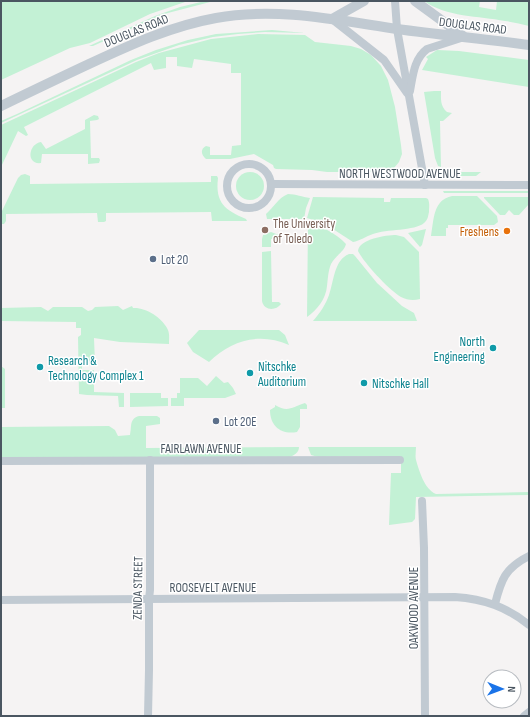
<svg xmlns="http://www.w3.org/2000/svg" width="530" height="717" font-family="'Sofia Sans Condensed',sans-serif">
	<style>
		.green { fill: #c3f1d5 }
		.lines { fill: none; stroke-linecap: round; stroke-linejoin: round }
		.minor { stroke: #c1cad2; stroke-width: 8 }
		.tertiary { stroke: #c1cad2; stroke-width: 10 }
		.education-dot { fill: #8d6e63; stroke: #fff; stroke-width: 1.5 }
		.food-dot { fill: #e8710a; stroke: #fff; stroke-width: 1.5 }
		.service-dot { fill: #5c6f8a; stroke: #fff; stroke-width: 1.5 }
		.culture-dot { fill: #0f9aa8; stroke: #fff; stroke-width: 1.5 }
		.labels { text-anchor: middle; stroke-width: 3; stroke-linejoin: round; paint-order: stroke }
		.street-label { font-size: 13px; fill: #4a5661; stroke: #fff }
		.education-label { font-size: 13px; fill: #785e54; stroke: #fff; text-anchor: start }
		.food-label { font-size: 13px; fill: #c56008; stroke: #fff; text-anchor: end }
		.service-label { font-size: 13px; fill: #4e5e75; stroke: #fff; text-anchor: start }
		.culture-label { font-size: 13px; fill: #0d838f; stroke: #fff; text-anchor: start }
	</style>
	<rect width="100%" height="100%" fill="#f5f3f3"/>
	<g class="green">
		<polygon points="1,1 188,1 150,14 90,43 70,48 1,80"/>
		<polygon points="205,1 214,1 164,14 93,46 89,46 155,16 180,7"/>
		<path d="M424,1H480L479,7L496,10L497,1H529V26C521,24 513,22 505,21C479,16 446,17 424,1Z"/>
		<polygon points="272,30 305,33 265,32 238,34 213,37 179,45 137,60 1,123 1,121 17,114 131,60 156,50 188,40 216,34"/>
		<path d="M258,34L305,35L315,42L351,46L361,49L371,55L381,66L388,80L395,107L401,145L402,154L399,162L394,168L384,172H327L312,170L276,169L274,168L273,165L254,154L230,159H206C201,155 200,149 206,146L210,147V155H231L232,146L241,145V73H231V64L194,59L192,68L177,66V57H166V68L154,70L151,63L24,127L28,135L26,136L18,131L1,167V125L136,62L159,53L211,39Z"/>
		<polygon points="437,50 459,51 529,60 529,87 422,70 428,59 426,57"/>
		<path d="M434,91H441C441,99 440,106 447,112L452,113L443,121H440L441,167L438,166L435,158L424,92Z"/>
		<path d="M94,115L98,116L99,119L97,120L90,121L91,158H99L100,160L99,163L88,164V154H42L41,163C26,165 28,144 41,142L46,149L85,129V120Z"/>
		<polygon points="443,172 481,172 476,176 450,176 441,174"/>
		<circle cx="250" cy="186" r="14"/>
		<path d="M25,174L30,176V184L211,182V176H217L218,178C215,203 225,210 246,219L247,221H212L211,212L106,213V221L104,222H98L97,213L6,214V221L4,224H1V213L18,178L21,175Z"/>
		<polygon points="443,191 529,191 529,193 444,193"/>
		<path d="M288,194C296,194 302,197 310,198L306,208L304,219H267L266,214C274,207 278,198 288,194Z"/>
		<path d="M452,196H477L497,216L498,222L494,225H448V228H446V236H431C434,219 433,200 452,196Z"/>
		<path d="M313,197L384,198V202H390L391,198H426L428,199C430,204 429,207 429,212C428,216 428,220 424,223C415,231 386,229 373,234C366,236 360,241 353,242L336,231L322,223L307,218Z"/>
		<polygon points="484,197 529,197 529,204 519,215 514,215 509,210 505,215 500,215 484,198"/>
		<path d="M308,223C320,225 337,234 346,244C344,252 335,256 331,264C328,271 328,279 327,286C326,299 317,310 307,317Z"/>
		<polygon points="426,229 422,245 420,247 408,233"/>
		<polygon points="271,232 279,235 280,238 271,239 271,247 262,247 262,239 263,235"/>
		<path d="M396,235L404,237L419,252L420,297V299C413,301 407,300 401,297C390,291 364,263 358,251C359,239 386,235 396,235Z"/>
		<path d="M271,251L272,302H279L281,304C276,311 264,311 262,301V252Z"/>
		<path d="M349,254H353L355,256L377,283L402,306L414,313L417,321H313C320,313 326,304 329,295C334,281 334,260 349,254Z"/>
		<path d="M118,306L123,310L132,306L133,308C145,307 161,317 167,328C170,333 169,338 169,344L120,342L94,338L95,364H82V370H94V392L124,393V407H119L118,396L87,395L79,394L78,337L81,335V328H76V322L1,321V308L41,307L48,311L53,307H82L88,311L92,310L95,307Z"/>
		<path d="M199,330H279L285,335L289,345C260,332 231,340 209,362L193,352L187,343Z"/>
		<polygon points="1,366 5,369 5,408 1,408"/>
		<polygon points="216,376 224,383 228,382 233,388 236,394 225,398 184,398 184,406 171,406 171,398 177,398 177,393 180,393 180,378 198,378 207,386"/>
		<polygon points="130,393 161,393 161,398 168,398 168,406 130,407"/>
		<path d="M305,403L307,405V409H300V427L297,432C281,435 270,426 270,410L275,407V405C288,413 292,407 305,403Z"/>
		<path d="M139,416H157L160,418V424L146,426V448L299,447C299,453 294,455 290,457L1,458V427L109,426L115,430L118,436L130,435C132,426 129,419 139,416Z"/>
		<path d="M308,447H416C416,451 415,456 416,460C419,470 424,489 436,494L529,492V495L416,497L415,519L412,522L389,525L391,473H401V456L318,457L311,455Z"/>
	</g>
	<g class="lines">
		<g class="minor">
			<polyline points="395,1 397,29 425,185"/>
			<polyline points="332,19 384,60 407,93"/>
			<path d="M410,91C413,75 414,59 427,49L461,38"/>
			<circle cx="249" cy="186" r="22"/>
			<polyline points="271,184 529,185"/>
			<polyline points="1,461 400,460"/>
			<polyline points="422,501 424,548 425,716"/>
			<path d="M1,600L455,597C484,599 507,607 529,625"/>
			<path d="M495,604C501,580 505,568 529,556"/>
			<polyline points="148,716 149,670 149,599 150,590 150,460"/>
			<polyline points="524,716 529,712"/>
		</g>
		<g class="tertiary">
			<polyline points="415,1 463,36"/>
			<polyline points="332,19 364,1"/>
			<path d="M1,106C30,92 59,78 89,64C130,45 171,26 216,18C277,7 336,20 397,29C441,35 485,39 529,45"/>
		</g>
	</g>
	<circle class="education-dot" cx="265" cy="230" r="4"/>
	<circle class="food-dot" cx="507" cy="231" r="4"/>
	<g class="service-dot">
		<circle cx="153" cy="259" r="4"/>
		<circle cx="216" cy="421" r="4"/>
	</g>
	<g class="culture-dot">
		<circle cx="493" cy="348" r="4"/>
		<circle cx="40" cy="367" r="4"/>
		<circle cx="250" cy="373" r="4"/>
		<circle cx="364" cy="383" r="4"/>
	</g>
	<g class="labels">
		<g class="street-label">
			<text transform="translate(473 25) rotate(7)" y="5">DOUGLAS ROAD</text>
			<text transform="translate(136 30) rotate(-22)" y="5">DOUGLAS ROAD</text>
			<text x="400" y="178">NORTH WESTWOOD AVENUE</text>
			<text x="201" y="453">FAIRLAWN AVENUE</text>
			<text x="213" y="592">ROOSEVELT AVENUE</text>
			<text transform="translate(137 588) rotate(-89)" y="5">ZENDA STREET</text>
			<text transform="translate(413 608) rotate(-90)" y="5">OAKWOOD AVENUE</text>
		</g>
		<g class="education-label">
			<text x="273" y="228">The University<tspan x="273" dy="15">of Toledo</tspan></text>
		</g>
		<g class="food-label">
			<text x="499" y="236">Freshens</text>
		</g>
		<g class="service-label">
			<text x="161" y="264">Lot 20</text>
			<text x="224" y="426">Lot 20E</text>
		</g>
		<g class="culture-label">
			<text x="485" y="346" text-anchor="end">North<tspan x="485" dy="15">Engineering</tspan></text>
			<text x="48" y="365">Research &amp;<tspan x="48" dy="15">Technology Complex 1</tspan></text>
			<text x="258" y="371">Nitschke<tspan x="258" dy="15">Auditorium</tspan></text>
			<text x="372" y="388">Nitschke Hall</text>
		</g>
	</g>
	<rect width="530" height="717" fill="none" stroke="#4a5661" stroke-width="4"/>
	<g transform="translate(502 689) rotate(91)"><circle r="19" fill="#ffffff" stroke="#b7bbc0"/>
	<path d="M0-3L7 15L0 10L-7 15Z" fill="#1a73e8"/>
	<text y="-6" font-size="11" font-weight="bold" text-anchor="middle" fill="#4a5661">N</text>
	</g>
</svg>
